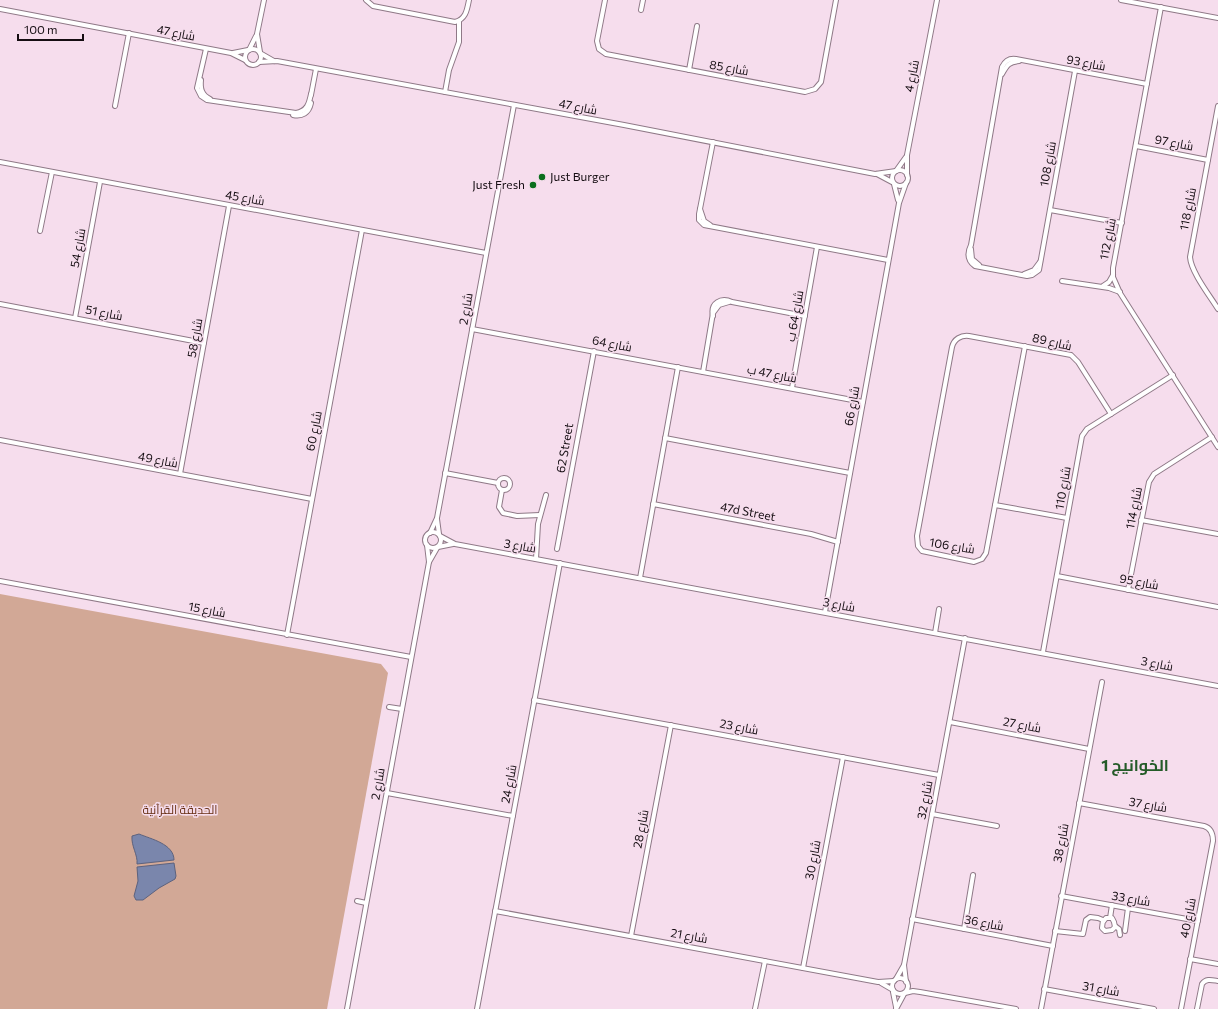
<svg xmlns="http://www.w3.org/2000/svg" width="1218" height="1009" font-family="Commissioner,Cairo,sans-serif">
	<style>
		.green { fill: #d2a896 }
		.water { fill: #7a86ac; stroke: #5c627e }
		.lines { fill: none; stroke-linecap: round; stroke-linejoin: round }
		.street-casing { stroke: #8f7987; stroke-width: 6 }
		.street { stroke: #fff; stroke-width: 4 }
		.poi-dot { fill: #0b6f1e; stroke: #f6dded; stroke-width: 1.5 }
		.labels { text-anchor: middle; stroke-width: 3; stroke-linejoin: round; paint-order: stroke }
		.street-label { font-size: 12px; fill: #150d12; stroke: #f6dded }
		.poi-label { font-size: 12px; fill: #150d12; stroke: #f6dded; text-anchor: start }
		.park-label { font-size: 12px; fill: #683014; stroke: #f6dded }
		.district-label { font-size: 16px; font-weight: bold; fill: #245b28; stroke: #f6dded }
	</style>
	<rect width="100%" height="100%" fill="#f6dded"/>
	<polygon class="green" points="0,594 381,664 388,673 327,1009 0,1009"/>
	<g class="water">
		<path d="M139,834C151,839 174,844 174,860L137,864C138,855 131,846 132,836Z"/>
		<polygon points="174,863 176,876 175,879 159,888 143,900 136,900 134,896 138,881 137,867"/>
	</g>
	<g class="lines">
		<defs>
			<g id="street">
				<path d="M366,0L373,6L455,22C466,19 467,10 469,0"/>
				<polyline points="605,0 597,41 599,49 606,54 805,92 815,89 821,82 836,0"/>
				<polyline points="1121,0 1218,18"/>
				<polyline points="1161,7 1113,268 1113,277 1120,293 1218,447"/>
				<polyline points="0,9 231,53 245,60"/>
				<polyline points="641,10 643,0"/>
				<circle cx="253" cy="57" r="8"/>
				<path d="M206,49L197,88L201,96L207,100L296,113C307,111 309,104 311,94"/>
				<polyline points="249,50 256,36"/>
				<polyline points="260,52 257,34 264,0"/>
				<polyline points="233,53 248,50"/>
				<polyline points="260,53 274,61"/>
				<polyline points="259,62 277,61 624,125 875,174 896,171"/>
				<polyline points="689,70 697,26"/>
				<path d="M1075,71L1039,270L1032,275L1027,276L975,266C967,260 967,253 971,245L1002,67C1005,61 1010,58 1016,59L1147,84"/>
				<path d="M1002,74C1007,65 1009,62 1019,61"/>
				<path d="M201,80C200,89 202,95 210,99"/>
				<polyline points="445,92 449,70 459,42 459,21"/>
				<polyline points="311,95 316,69"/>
				<polyline points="115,106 129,33"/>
				<path d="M1218,106L1190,257C1191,272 1210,296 1218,309"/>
				<path d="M293,115C302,117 309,113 311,103"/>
				<polyline points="713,142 699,214 699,220 704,225 888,260"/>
				<polyline points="1136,146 1208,160"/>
				<polyline points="0,162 486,253"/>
				<circle cx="900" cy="178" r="8"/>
				<polyline points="896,171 906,157"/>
				<polyline points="877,174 892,182"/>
				<polyline points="907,175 907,155 937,0"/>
				<polyline points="894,184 898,200"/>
				<polyline points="700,209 704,221 710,225"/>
				<polyline points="1050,210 1122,223"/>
				<polyline points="40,231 52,172"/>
				<polyline points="971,249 972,259 979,265"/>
				<polyline points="1024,274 1034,270 1040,262"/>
				<polyline points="1062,281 1109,288 1120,292"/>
				<polyline points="1103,286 1109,282 1113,275"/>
				<polyline points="0,304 204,343"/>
				<path d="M713,316C710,303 721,297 732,302L805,316"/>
				<polyline points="75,318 100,182"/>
				<polyline points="472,329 863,402"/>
				<path d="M1025,346L986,553L982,559L974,562L922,551L918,546L917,536L952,347C954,339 961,335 969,336L1071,355L1078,362L1111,414"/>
				<polyline points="703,372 713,313 719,305 729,302"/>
				<polyline points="792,388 817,247"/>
				<polyline points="665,438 850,473"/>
				<polyline points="0,440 312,499"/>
				<polyline points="445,473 498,483"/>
				<polyline points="180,474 229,206"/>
				<circle cx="504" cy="484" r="6"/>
				<polyline points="502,490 499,507 503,513 517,516 540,515"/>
				<polyline points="653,504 811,534 838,542"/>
				<polyline points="995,505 1067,518"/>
				<polyline points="437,519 439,534"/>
				<polyline points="1141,520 1218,534"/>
				<circle cx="433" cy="540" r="8"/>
				<polyline points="430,533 437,518 514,105"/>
				<polyline points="440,536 455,544 1218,686"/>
				<polyline points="438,547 453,544"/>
				<polyline points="557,549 594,351"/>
				<polyline points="536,559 538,524 546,495"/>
				<polyline points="429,562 437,548"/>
				<polyline points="1057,576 1218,607"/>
				<polyline points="640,578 678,367"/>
				<polyline points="0,581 411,657"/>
				<polyline points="1128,590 1148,487 1149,482 1154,474 1212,437"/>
				<polyline points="825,612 899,203 906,183"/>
				<polyline points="935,633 939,609"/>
				<polyline points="287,635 362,230"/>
				<polyline points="1043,652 1082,436 1087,429 1173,375"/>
				<polyline points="534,700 939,775"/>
				<polyline points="389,707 402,709"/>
				<polyline points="950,722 1089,749"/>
				<polyline points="387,793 513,816"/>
				<path d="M1079,803L1204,826C1211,828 1213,834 1213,841L1181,1009"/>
				<polyline points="932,814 997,826"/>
				<polyline points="1061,896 1198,921"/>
				<polyline points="357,901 366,903"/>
				<polyline points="495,911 878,982 894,981"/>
				<polyline points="1110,918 1112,905"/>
				<polyline points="912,919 1053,946"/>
				<polyline points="1115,926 1119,929 1120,935"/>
				<polyline points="964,929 973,875"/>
				<polyline points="1055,931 1083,934 1086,920 1090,917 1098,918 1103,920 1102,928 1105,931 1112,930 1115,927 1114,922 1112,918 1106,918 1103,922"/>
				<polyline points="1125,931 1128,908"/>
				<polyline points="631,936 671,725"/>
				<polyline points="1190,959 1218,964"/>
				<polyline points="803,968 843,757"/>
				<circle cx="900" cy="986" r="8"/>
				<polyline points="896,979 904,965"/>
				<polyline points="906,982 904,965 965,638"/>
				<polyline points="881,983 893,990"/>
				<polyline points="1044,989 1154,1009"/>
				<polyline points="893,992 896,1007"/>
				<polyline points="905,993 913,991 920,992 1016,1009"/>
				<polyline points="347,1009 429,562 427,545"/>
				<polyline points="477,1009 560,563"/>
				<polyline points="755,1009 765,961"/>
				<polyline points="896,1009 904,994"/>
				<polyline points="1041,1009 1102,682"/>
				<path d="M1197,1009L1202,984C1206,978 1212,980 1218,981"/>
			</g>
		</defs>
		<use href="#street" class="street-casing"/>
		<use href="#street" class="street"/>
	</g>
	<g class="poi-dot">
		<circle cx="542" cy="177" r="4"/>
		<circle cx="533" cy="185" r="4"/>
	</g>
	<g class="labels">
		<g class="street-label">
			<text transform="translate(176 33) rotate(11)" y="4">شارع 47</text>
			<text transform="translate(1086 63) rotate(11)" y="4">شارع 93</text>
			<text transform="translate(729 68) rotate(10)" y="4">شارع 85</text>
			<text transform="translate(912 76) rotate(-79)" y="4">شارع 4</text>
			<text transform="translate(578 107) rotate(11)" y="4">شارع 47</text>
			<text transform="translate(1174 143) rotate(11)" y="4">شارع 97</text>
			<text transform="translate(1048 164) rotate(-80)" y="4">شارع 108</text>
			<text transform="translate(245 198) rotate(10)" y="4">شارع 45</text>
			<text transform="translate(1188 209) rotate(-79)" y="4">شارع 118</text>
			<text transform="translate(1108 239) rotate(-79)" y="4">شارع 112</text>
			<text transform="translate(78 248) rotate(-80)" y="4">شارع 54</text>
			<text transform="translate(466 309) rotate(-80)" y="4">شارع 2</text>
			<text transform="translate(104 313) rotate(11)" y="4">شارع 51</text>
			<text transform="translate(795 316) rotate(-80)" y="4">شارع 64 ب</text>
			<text transform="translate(195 338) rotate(-80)" y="4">شارع 58</text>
			<text transform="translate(1052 342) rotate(13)" y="4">شارع 89</text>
			<text transform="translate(612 344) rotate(11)" y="4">شارع 64</text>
			<text transform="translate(772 374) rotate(11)" y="4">شارع 47 ب</text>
			<text transform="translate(852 406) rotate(-80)" y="4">شارع 66</text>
			<text transform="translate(314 431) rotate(-79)" y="4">شارع 60</text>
			<text transform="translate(565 448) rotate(-80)" y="4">62 Street</text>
			<text transform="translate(158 460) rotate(11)" y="4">شارع 49</text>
			<text transform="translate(1063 488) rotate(-80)" y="4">شارع 110</text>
			<text transform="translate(1134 508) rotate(-79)" y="4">شارع 114</text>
			<text transform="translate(748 512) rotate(11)" y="4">47d Street</text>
			<text transform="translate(520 546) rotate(10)" y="4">شارع 3</text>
			<text transform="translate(952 546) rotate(9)" y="4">شارع 106</text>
			<text transform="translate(1139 582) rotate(11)" y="4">شارع 95</text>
			<text transform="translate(839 605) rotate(11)" y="4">شارع 3</text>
			<text transform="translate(207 610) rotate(11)" y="4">شارع 15</text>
			<text transform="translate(1157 664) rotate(11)" y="4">شارع 3</text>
			<text transform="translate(1022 725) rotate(11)" y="4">شارع 27</text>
			<text transform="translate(739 727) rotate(11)" y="4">شارع 23</text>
			<text transform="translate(378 784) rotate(-80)" y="4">شارع 2</text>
			<text transform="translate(509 784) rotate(-79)" y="4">شارع 24</text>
			<text transform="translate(925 800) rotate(-79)" y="4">شارع 32</text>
			<text transform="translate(1148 805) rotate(10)" y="4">شارع 37</text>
			<text transform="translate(641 829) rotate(-79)" y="4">شارع 28</text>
			<text transform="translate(1061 843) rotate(-79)" y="4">شارع 38</text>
			<text transform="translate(813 860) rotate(-79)" y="4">شارع 30</text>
			<text transform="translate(1131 899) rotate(10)" y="4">شارع 33</text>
			<text transform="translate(1188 918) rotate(-79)" y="4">شارع 40</text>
			<text transform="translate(984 923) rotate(11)" y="4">شارع 36</text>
			<text transform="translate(689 936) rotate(10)" y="4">شارع 21</text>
			<text transform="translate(1101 989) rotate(10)" y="4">شارع 31</text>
		</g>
		<g class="poi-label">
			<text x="550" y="181">Just Burger</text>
			<text x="525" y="189" text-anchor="end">Just Fresh</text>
		</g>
		<g class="park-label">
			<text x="180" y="814">الحديقة القرآنية</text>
		</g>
		<g class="district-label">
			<text x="1135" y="771">الخوانيج 1</text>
		</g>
	</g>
	<path d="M18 34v6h65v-6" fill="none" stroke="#150d12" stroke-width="2"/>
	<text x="24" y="34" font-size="12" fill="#150d12" stroke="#f6dded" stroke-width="3" paint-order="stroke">100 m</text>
</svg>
